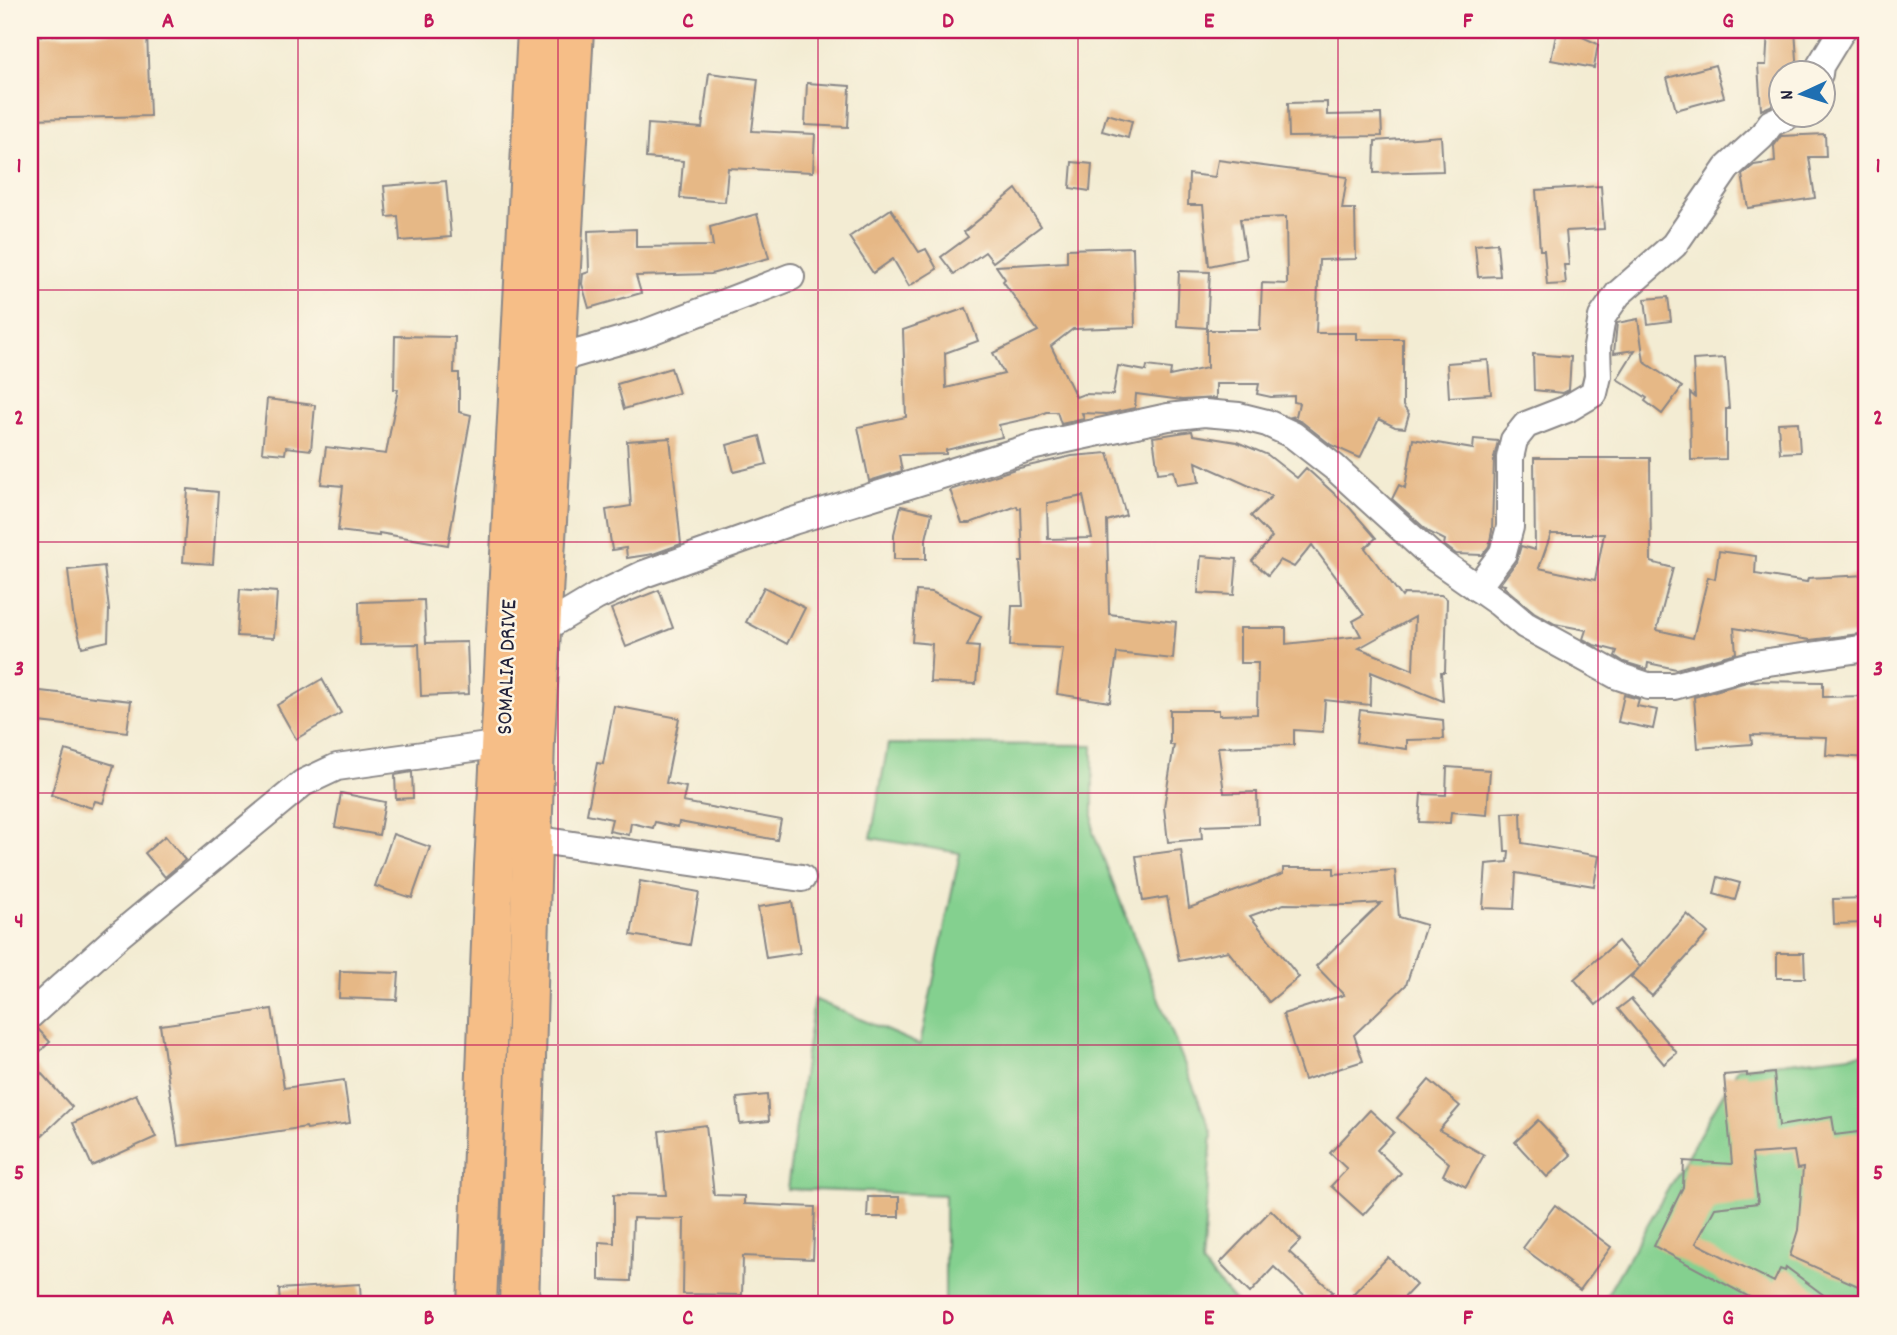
<svg xmlns="http://www.w3.org/2000/svg" width="1897" height="1335" font-family="Dekko,sans-serif">
	<style>
		.green { fill: #84d08f; stroke: #537965; stroke-width: 2 }
		.building { fill: #e6b886; fill-rule: evenodd }
		.lines { fill: none; stroke-linecap: round; stroke-linejoin: round }
		.minor-casing { stroke: #8a8787; stroke-width: 30 }
		.primary-casing { stroke: #8a8787; stroke-width: 42 }
		.minor { stroke: #fff; stroke-width: 26 }
		.primary { stroke: #f6be87; stroke-width: 38 }
		.grid { fill: none; stroke: #c2185b; stroke-width: 2; stroke-opacity: 0.55 }
		.labels { text-anchor: middle; stroke-width: 5; stroke-linejoin: round; paint-order: stroke }
		.street-label { font-size: 23px; fill: #22223b; stroke: #fcf5e5 }
		.neatline { fill: none; stroke: #c2185b; stroke-width: 2.5 }
		.grid-label { font-size: 23px; text-anchor: middle; font-weight: bold; fill: #c2185b }
	</style>
	<rect width="100%" height="100%" fill="#fcf5e5"/>
	<filter id="ink" filterUnits="userSpaceOnUse"><feTurbulence type="fractalNoise" baseFrequency=".0143" numOctaves="2"/><feDisplacementMap in="SourceGraphic" scale="14" xChannelSelector="R" yChannelSelector="G"/><feConvolveMatrix kernelMatrix="1 2 1 2 8 2 1 2 1" color-interpolation-filters="sRGB"/></filter>
	<filter id="wash" filterUnits="userSpaceOnUse"><feTurbulence type="fractalNoise" baseFrequency=".00686" numOctaves="4" result="noise"/><feDisplacementMap in="SourceGraphic" scale="28" xChannelSelector="R" yChannelSelector="G"/><feGaussianBlur stdDeviation="1.57" result="paint"/><feColorMatrix in="noise" values="0 0 0 0 0 0 0 0 0 0 0 0 0 0 0 0 0 1.4 0 .05"/><feComposite in="paint" operator="in"/></filter>
	<g filter="url(#wash)">
		<rect width="100%" height="100%" fill="#f3ecd3"/>
		<g class="green">
			<polygon points="888,744 1093,745 1093,832 1212,1134 1202,1264 1238,1305 945,1305 945,1195 787,1189 814,999 920,1045 960,853 871,838"/>
			<polygon points="1867,1053 1867,1305 1601,1305 1738,1068"/>
		</g>
		<g id="blocks">
			<g class="building">
				<polygon points="1557,30 1567,30 1598,44 1594,68 1551,60"/>
				<polygon points="1768,30 1795,30 1798,74 1782,74 1782,101 1761,110 1758,65 1766,65"/>
				<polygon points="147,32 150,116 30,119 30,36"/>
				<polygon points="1715,65 1724,97 1676,110 1667,78"/>
				<polygon points="709,73 758,79 752,131 815,134 813,172 728,168 725,202 680,198 683,161 646,158 648,124 702,128"/>
				<polygon points="807,83 850,86 848,127 805,125"/>
				<polygon points="1327,102 1327,115 1381,114 1382,136 1289,137 1288,103"/>
				<polygon points="1107,114 1132,121 1128,138 1102,131"/>
				<polygon points="1825,134 1826,157 1809,157 1815,198 1748,208 1742,175 1754,165 1775,162 1774,146 1781,136"/>
				<polygon points="1441,136 1443,171 1374,173 1375,141"/>
				<polygon points="1218,160 1347,177 1342,209 1355,209 1356,259 1319,260 1316,333 1357,333 1357,339 1403,339 1403,406 1409,414 1405,428 1395,427 1379,419 1360,458 1331,445 1302,422 1291,417 1296,416 1299,403 1294,402 1294,396 1271,397 1257,394 1259,384 1216,384 1216,398 1182,400 1136,394 1135,408 1106,414 1082,413 1084,419 1061,424 1057,412 1046,412 1035,417 999,425 1002,437 946,450 946,454 899,455 902,471 869,481 858,427 906,417 903,330 966,308 978,341 945,353 946,388 1004,374 993,353 1038,331 1003,281 1005,279 996,266 1067,262 1067,249 1133,247 1135,327 1073,329 1051,346 1076,397 1084,394 1113,395 1118,366 1146,371 1147,366 1171,369 1170,376 1207,368 1207,330 1260,330 1262,283 1287,284 1286,217 1240,219 1246,258 1209,266 1203,205 1188,205 1189,174 1215,177"/>
				<polygon points="1072,162 1092,164 1090,191 1070,188"/>
				<polygon points="446,181 451,237 400,241 398,216 387,217 384,186"/>
				<polygon points="1601,186 1604,229 1566,231 1569,265 1564,265 1566,284 1547,285 1544,250 1540,250 1536,190"/>
				<polygon points="1016,189 1041,226 993,262 985,252 954,274 941,257 968,237 964,232"/>
				<polygon points="891,209 919,252 926,249 937,269 909,286 893,259 873,273 849,237"/>
				<polygon points="757,214 769,258 711,274 636,276 641,293 589,308 582,284 583,274 589,272 588,231 636,229 636,247 713,246 710,227"/>
				<polygon points="1497,243 1500,276 1478,277 1475,245"/>
				<polygon points="1179,271 1210,272 1207,328 1177,326"/>
				<polygon points="1668,297 1671,321 1648,324 1645,299"/>
				<polygon points="1638,319 1644,362 1682,387 1662,414 1645,401 1647,398 1617,379 1635,350 1614,353 1617,323"/>
				<polygon points="395,336 455,337 454,373 459,373 459,412 471,415 448,545 379,533 379,536 338,531 343,486 321,484 326,447 386,454 398,389 394,389"/>
				<polygon points="1533,354 1571,357 1569,390 1563,393 1534,390"/>
				<polygon points="1725,358 1729,409 1726,409 1726,459 1691,460 1690,393 1695,397 1693,360"/>
				<polygon points="1488,360 1491,394 1449,397 1447,363"/>
				<polygon points="671,368 679,393 624,409 617,384"/>
				<polygon points="267,399 315,405 311,450 286,447 285,454 262,452"/>
				<polygon points="1798,422 1800,452 1780,453 1778,423"/>
				<path d="M1192,431L1193,435L1237,442L1268,455L1297,478L1306,468L1350,508L1376,538L1365,548L1402,597L1404,594L1441,595L1447,599L1445,672H1441L1443,701L1371,672L1370,705L1325,700L1323,732L1294,730V745L1218,747L1224,793L1257,792L1258,824L1201,826L1202,839L1168,842L1164,807L1174,745H1170V710H1219V715L1257,714L1258,663H1240V628H1286V644L1361,636L1353,621L1364,615L1312,545L1294,567L1280,560L1268,575L1252,561L1272,537L1251,516L1272,496L1196,462L1199,482L1177,485L1174,471L1158,473L1153,437ZM1415,617L1413,670L1359,648L1384,634Z"/>
				<polygon points="760,436 767,464 734,472 727,445"/>
				<polygon points="670,438 681,544 653,554 627,558 626,548 612,550 606,510 631,506 627,441"/>
				<polygon points="1413,439 1473,449 1474,439 1498,441 1494,458 1492,531 1489,546 1482,555 1456,554 1444,545 1445,540 1429,532 1392,499 1399,485 1405,488"/>
				<path d="M1108,453L1126,515L1107,521L1109,614L1176,622L1173,659L1117,653L1110,702L1057,694L1063,648L1010,646L1012,606H1023L1020,562H1023L1021,508L1018,509L1017,506L970,523H962L950,490L1015,469L1072,456ZM1083,496L1092,538L1048,539L1047,503Z"/>
				<path d="M1534,458H1650L1651,562L1673,568L1657,630L1693,638L1708,577L1715,579L1719,551L1756,556L1755,574L1807,582L1808,578L1867,575V633L1810,640L1734,628L1736,653L1676,669L1648,663L1647,669L1624,662L1615,656L1617,651L1594,645L1583,639L1586,630L1555,624L1534,612L1504,587L1505,585L1500,584L1516,562L1521,546L1535,550ZM1551,534H1604L1595,580L1539,568Z"/>
				<polygon points="188,489 218,492 213,564 183,562"/>
				<polygon points="901,506 932,513 926,539 926,559 894,559 894,534"/>
				<polygon points="1201,556 1237,559 1234,595 1198,593"/>
				<polygon points="104,566 109,610 108,641 82,647 73,614 68,570"/>
				<polygon points="764,587 805,608 787,644 746,622"/>
				<polygon points="240,589 277,592 274,638 237,636"/>
				<polygon points="659,590 673,628 626,647 611,609"/>
				<polygon points="916,591 932,592 981,616 967,646 979,647 976,684 930,682 932,644 912,642"/>
				<polygon points="424,600 426,643 467,642 469,694 421,696 419,644 360,645 359,602"/>
				<polygon points="322,679 341,713 296,739 277,705"/>
				<polygon points="1750,681 1823,682 1823,697 1867,696 1867,758 1826,755 1827,737 1751,735 1752,744 1698,748 1694,697"/>
				<polygon points="31,690 131,701 127,732 30,721"/>
				<polygon points="1624,695 1639,699 1637,706 1657,710 1653,729 1618,722"/>
				<polygon points="614,706 679,718 666,783 686,787 683,802 781,820 777,840 679,822 678,827 655,822 653,828 631,823 629,835 609,831 612,819 587,814 597,763 603,764"/>
				<polygon points="1360,710 1443,720 1444,739 1407,740 1407,749 1356,742"/>
				<polygon points="65,750 114,765 103,803 95,801 92,808 51,795"/>
				<polygon points="1447,767 1490,770 1487,815 1451,812 1450,823 1419,822 1421,794 1446,795"/>
				<polygon points="412,772 413,798 396,799 395,775"/>
				<polygon points="341,793 385,802 379,835 335,827"/>
				<polygon points="1521,812 1522,843 1599,856 1594,886 1516,873 1514,909 1483,908 1486,864 1508,862 1509,851 1505,851 1503,813"/>
				<polygon points="393,834 430,847 412,898 375,886"/>
				<polygon points="165,836 185,860 165,877 145,853"/>
				<polygon points="1181,850 1189,908 1283,874 1283,868 1334,868 1334,874 1395,870 1399,917 1426,925 1406,985 1354,1035 1363,1061 1304,1080 1283,1014 1344,995 1316,966 1381,903 1349,905 1284,904 1250,916 1299,977 1269,1002 1228,951 1179,961 1167,897 1143,901 1136,856"/>
				<polygon points="1718,877 1740,883 1735,900 1714,894"/>
				<polygon points="640,881 699,892 690,945 631,935"/>
				<polygon points="1867,898 1867,923 1834,924 1833,899"/>
				<polygon points="792,902 800,953 766,958 758,907"/>
				<polygon points="1687,914 1708,933 1652,996 1631,977 1639,968 1596,1005 1574,979 1618,941 1640,967"/>
				<polygon points="1777,953 1804,953 1805,978 1777,978"/>
				<polygon points="340,971 399,973 397,1000 339,998"/>
				<polygon points="1631,999 1677,1053 1664,1064 1618,1009"/>
				<polygon points="272,1009 284,1088 344,1080 350,1123 307,1129 306,1127 178,1146 160,1025"/>
				<polygon points="37,1028 50,1042 30,1061 30,1030"/>
				<polygon points="30,1061 72,1107 30,1147"/>
				<polygon points="1747,1073 1747,1076 1774,1073 1779,1126 1832,1117 1835,1135 1867,1131 1867,1290 1790,1256 1798,1230 1803,1168 1797,1169 1794,1151 1752,1154 1758,1203 1715,1208 1696,1243 1774,1282 1780,1269 1785,1271 1786,1267 1837,1305 1764,1305 1654,1246 1683,1187 1684,1161 1732,1164 1724,1075"/>
				<polygon points="1429,1080 1460,1106 1439,1130 1484,1155 1466,1187 1443,1175 1449,1163 1397,1118"/>
				<polygon points="136,1094 156,1137 92,1166 73,1123"/>
				<polygon points="767,1095 769,1121 740,1124 737,1098"/>
				<polygon points="1370,1110 1394,1132 1377,1150 1401,1173 1363,1215 1331,1186 1347,1169 1330,1153"/>
				<polygon points="1538,1120 1571,1155 1547,1177 1515,1142"/>
				<polygon points="706,1125 714,1195 744,1196 744,1204 815,1207 813,1259 743,1256 742,1295 683,1294 684,1219 633,1218 631,1281 599,1280 599,1242 614,1243 614,1194 666,1195 659,1131"/>
				<polygon points="868,1197 899,1197 899,1217 867,1217"/>
				<polygon points="1555,1205 1611,1247 1580,1290 1523,1248"/>
				<polygon points="1271,1210 1301,1240 1289,1252 1333,1292 1315,1305 1274,1267 1250,1293 1220,1263"/>
				<polygon points="1388,1257 1416,1285 1397,1305 1365,1305 1353,1294"/>
				<polygon points="360,1284 361,1305 280,1305 279,1289"/>
			</g>
		</g>
	</g>
	<g filter="url(#ink)">
		<use href="#blocks" fill-opacity="0" stroke="#8a8787" stroke-width="2"/>
		<g class="lines">
			<defs>
				<g id="minor">
					<polyline points="1819,74 1820,66 1842,30"/>
					<polyline points="557,359 643,334 791,277"/>
					<polyline points="1477,588 1503,553 1510,527 1510,458 1514,440 1526,425 1567,409 1594,393 1598,376 1597,347 1602,317 1618,294 1674,245 1727,168 1761,137 1771,123 1787,116"/>
					<polyline points="541,630 596,597 644,574 793,521 1035,446 1168,417 1204,413 1239,416 1267,423 1293,435 1334,467 1432,556 1499,603 1525,625 1618,676 1648,686 1674,686 1754,664 1867,648"/>
					<polyline points="532,839 802,878"/>
					<polyline points="30,1015 118,936 303,783 337,767 502,744"/>
				</g>
				<g id="primary">
					<polyline points="477,1305 494,866 537,30"/>
					<polyline points="519,1305 535,740 574,30"/>
				</g>
			</defs>
			<use href="#minor" class="minor-casing"/>
			<use href="#primary" class="primary-casing"/>
			<use href="#minor" class="minor"/>
			<use href="#primary" class="primary"/>
		</g>
	</g>
	<path class="grid" d="M298,30V1305M558,30V1305M818,30V1305M1078,30V1305M1338,30V1305M1598,30V1305M30,290H1867M30,542H1867M30,793H1867M30,1045H1867"/>
	<g class="labels">
		<g class="street-label">
			<text transform="translate(505 667) rotate(-88)" y="8">SOMALIA DRIVE</text>
		</g>
	</g>
	<rect width="1897" height="1335" fill="none" stroke="#fcf5e5" stroke-width="77"/>
	<g transform="translate(1802 94) rotate(266)"><circle r="33" fill="#fcf5e5" stroke="#a5a1a1" stroke-width="2"/>
	<path d="M0-5L12 26L0 18L-12 26Z" fill="#1f6fb2"/>
	<text y="-10" font-size="19" font-weight="bold" text-anchor="middle" fill="#22223b">N</text>
	</g>
	<rect x="38" y="38" width="1820" height="1258" class="neatline"/>
	<g class="grid-label">
		<text x="168" y="27">A</text>
		<text x="429" y="27">B</text>
		<text x="688" y="27">C</text>
		<text x="948" y="27">D</text>
		<text x="1209" y="27">E</text>
		<text x="1468" y="27">F</text>
		<text x="1728" y="27">G</text>
		<text x="19" y="172">1</text>
		<text x="1878" y="172">1</text>
		<text x="19" y="424">2</text>
		<text x="1878" y="424">2</text>
		<text x="19" y="675">3</text>
		<text x="1878" y="675">3</text>
		<text x="19" y="927">4</text>
		<text x="1878" y="927">4</text>
		<text x="19" y="1179">5</text>
		<text x="1878" y="1179">5</text>
		<text x="168" y="1324">A</text>
		<text x="429" y="1324">B</text>
		<text x="688" y="1324">C</text>
		<text x="948" y="1324">D</text>
		<text x="1209" y="1324">E</text>
		<text x="1468" y="1324">F</text>
		<text x="1728" y="1324">G</text>
	</g>
</svg>
